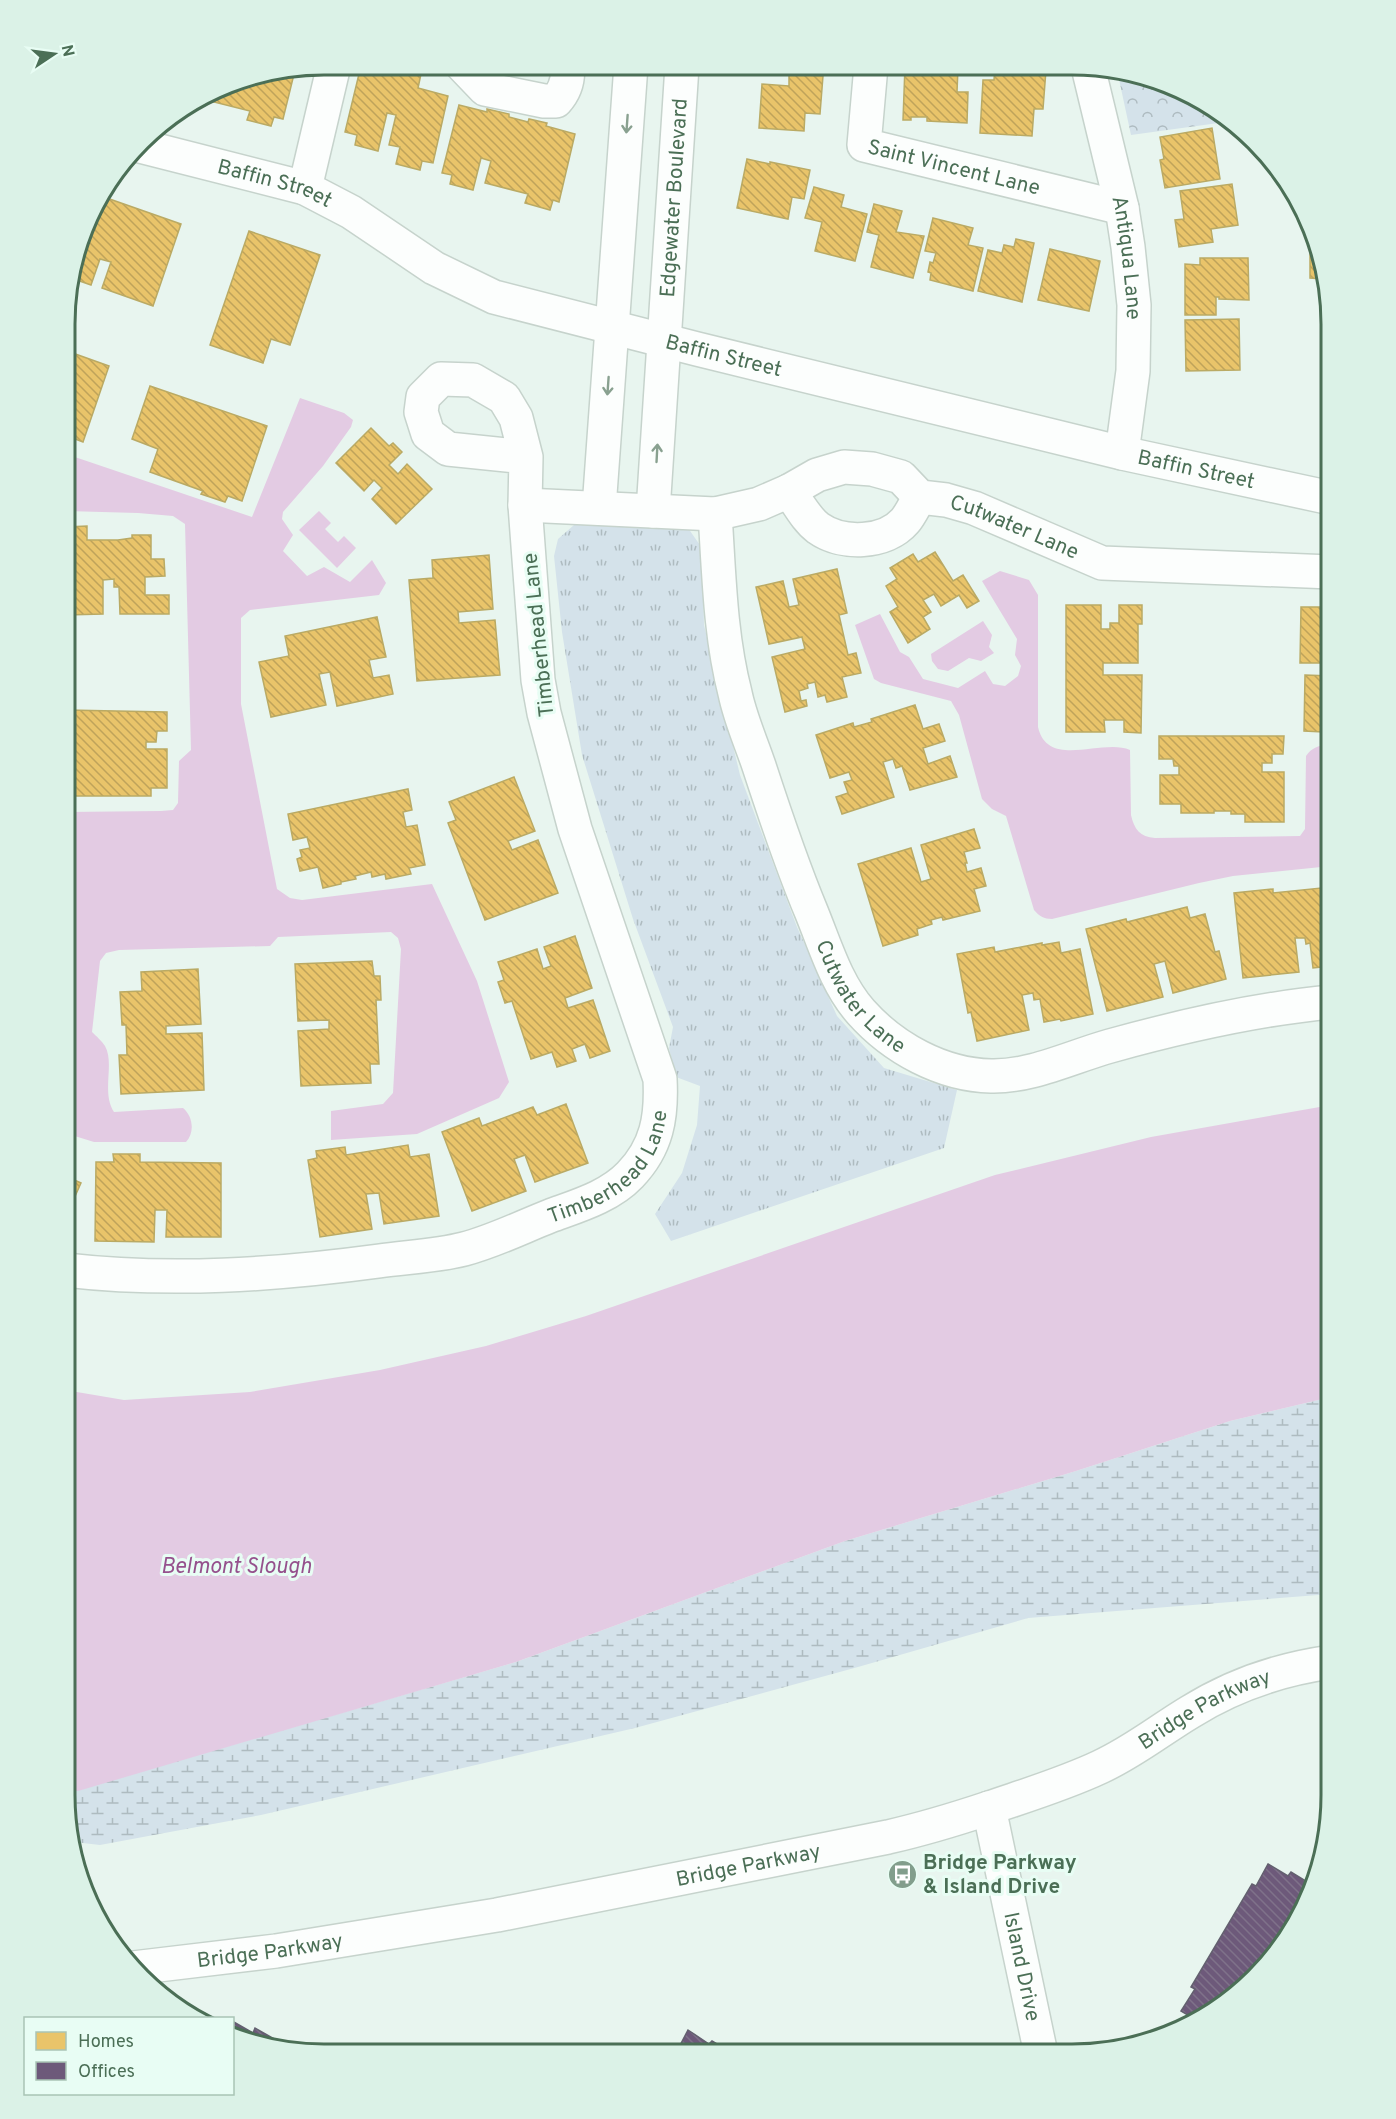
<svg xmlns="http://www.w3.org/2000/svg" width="1396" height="2119" font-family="Overpass,sans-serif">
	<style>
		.grass { fill: url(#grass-tufts) }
		.wetland { fill: url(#wetland-marsh) }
		.park { fill: url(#park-crowns) }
		.water { fill: #e3cbe3 }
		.homes { fill: url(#homes-back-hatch); stroke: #baaa64; stroke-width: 1.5 }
		.offices { fill: url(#offices-back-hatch); stroke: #63606f; stroke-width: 1.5 }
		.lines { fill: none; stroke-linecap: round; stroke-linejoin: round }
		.minor-casing { stroke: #c6d3cc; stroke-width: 36 }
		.minor { stroke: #fcfefd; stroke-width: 33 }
		.oneway { stroke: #89a190 }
		.labels { text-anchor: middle; stroke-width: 6; stroke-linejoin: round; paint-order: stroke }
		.street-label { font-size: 21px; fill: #4b6f56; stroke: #e8fdf4 }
		.poi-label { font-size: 21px; font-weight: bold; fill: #4b6f56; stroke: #e8fdf4; text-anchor: start }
		.water-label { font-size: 22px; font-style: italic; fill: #95518d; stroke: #e8fdf4 }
		.rim { fill: none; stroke: #4b6f56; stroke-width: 3 }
	</style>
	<defs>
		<pattern id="grass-tufts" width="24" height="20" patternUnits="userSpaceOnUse" patternTransform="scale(1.5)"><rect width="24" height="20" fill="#d4e2ea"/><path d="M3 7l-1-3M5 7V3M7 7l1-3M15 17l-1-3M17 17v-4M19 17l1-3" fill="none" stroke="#aebbc0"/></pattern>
		<pattern id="wetland-marsh" width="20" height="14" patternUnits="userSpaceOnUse" patternTransform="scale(1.5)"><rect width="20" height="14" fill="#d4e2ea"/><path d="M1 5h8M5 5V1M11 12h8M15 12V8" fill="none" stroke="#aebbc0"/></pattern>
		<pattern id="park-crowns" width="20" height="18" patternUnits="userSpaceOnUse" patternTransform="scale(1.5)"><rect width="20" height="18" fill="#d4e2ea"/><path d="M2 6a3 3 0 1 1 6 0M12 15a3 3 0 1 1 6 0" fill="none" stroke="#aebbc0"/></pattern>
		<pattern id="homes-back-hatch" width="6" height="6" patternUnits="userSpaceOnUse" patternTransform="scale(1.5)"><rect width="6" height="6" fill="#e9c46a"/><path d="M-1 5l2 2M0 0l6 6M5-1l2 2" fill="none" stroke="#bfa35a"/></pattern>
		<pattern id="offices-back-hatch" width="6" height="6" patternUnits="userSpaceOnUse" patternTransform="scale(1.5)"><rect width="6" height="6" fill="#6d597a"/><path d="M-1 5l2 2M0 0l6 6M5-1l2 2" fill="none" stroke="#7f728a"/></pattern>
	</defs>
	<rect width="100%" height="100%" fill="#e8f5ef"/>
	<polygon class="grass" points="574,525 688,528 702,548 704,625 740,775 797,927 837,1016 884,1068 957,1090 944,1148 671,1241 655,1214 682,1173 697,1125 700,1086 676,1077 669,1048 673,1027 633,919 582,755 562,632 554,556 558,539"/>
	<polygon class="wetland" points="1331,1397 1331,1594 1028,1618 858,1667 635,1728 261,1815 100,1845 74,1842 65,1790 78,1790 516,1662 845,1541 1076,1471 1230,1421"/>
	<polygon class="park" points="1117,70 1171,84 1233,121 1131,135"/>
	<g class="water">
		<path d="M300,398L344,413L353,420L351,427L323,466L283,512L282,519L293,535L283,551L307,576L324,567L350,582L372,560L386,583L379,595L250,610L241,618V704L277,889L290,898L302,900L432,884L477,981L509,1082L499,1098L417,1134L331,1140V1111L383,1104L393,1093L401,949L398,938L391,932L278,937L270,946L119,950L106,953L100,961L92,1032C96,1036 102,1041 105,1046C115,1064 101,1092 114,1112L183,1108C193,1116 195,1133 186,1142H94L65,1133L66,904L69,887L66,880V812L161,811L173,810L178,803L179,761L191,750L185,524L173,516L138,513L66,511V454L252,517Z"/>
		<polygon points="319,511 331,523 325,529 338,542 344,536 356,548 337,568 299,530"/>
		<path d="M1000,571L1029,580L1038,595V727C1048,770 1102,738 1130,750L1131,815C1134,829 1140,837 1155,838L1300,836L1305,829L1306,756C1312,747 1322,744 1331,745V866L1233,876L1199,883L1052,919C1044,919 1039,916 1034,910L1006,816L992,809L982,799L959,715L951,701L881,683L874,679L855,625L880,614L900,652L909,657L923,679L958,688L985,671L993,684L1005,686L1018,676L1021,666L1015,655L1017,639L982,581Z"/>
		<polygon points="983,621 992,635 989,647 994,653 981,661 969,658 948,671 938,669 932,661 931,654"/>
		<polygon points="1331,1105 1331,1397 1230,1421 1076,1471 845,1541 516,1662 78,1791 65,1791 65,1390 124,1400 250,1392 380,1370 486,1346 586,1316 995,1175 1151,1137"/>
	</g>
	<g class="homes">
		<polygon points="366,65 391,71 392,67 421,74 418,88 448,96 433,163 422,161 420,170 396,164 400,147 389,145 396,115 387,113 378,151 355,145 357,135 345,132 359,74 364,75"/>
		<polygon points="763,66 807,66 807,70 763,68"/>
		<polygon points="905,66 958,68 957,92 968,92 967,123 927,121 927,117 911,117 911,120 903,120"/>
		<polygon points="995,67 1046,70 1043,109 1034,109 1032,136 980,133 983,80 994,80"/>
		<polygon points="295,70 283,119 274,117 271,126 247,120 250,111 202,99 225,84"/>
		<polygon points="789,74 823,76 820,114 805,113 804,131 759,128 762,84 789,86"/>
		<polygon points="459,105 487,112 487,109 509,114 509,117 528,122 529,119 547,123 546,126 575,134 559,202 553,200 550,210 525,203 528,194 485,183 491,161 481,158 473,190 450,184 452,175 442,173"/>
		<polygon points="1212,128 1220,179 1165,188 1160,160 1164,159 1160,137"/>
		<polygon points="747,159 770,164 770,162 810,170 804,199 792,197 788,219 737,208"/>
		<polygon points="1232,184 1238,225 1211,229 1213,242 1179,247 1175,220 1184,219 1180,191"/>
		<polygon points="814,187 844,195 841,207 867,214 855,261 815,251 822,222 805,218"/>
		<polygon points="101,196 181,224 153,306 102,288 111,262 100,259 91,285 71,278 91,209"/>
		<polygon points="874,204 902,211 896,232 924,236 913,278 871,267 879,235 867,232"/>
		<polygon points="933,218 973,228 968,245 983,248 973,291 930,280 931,273 928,272 930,262 933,263 936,253 925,251"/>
		<polygon points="249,231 320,255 290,345 271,339 263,363 210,345"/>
		<polygon points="1016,239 1034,243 1022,302 978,291 988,250 1002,253 1004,245 1014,247"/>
		<polygon points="1050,249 1100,261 1089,311 1038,300"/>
		<polygon points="1310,253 1317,254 1322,279 1310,278"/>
		<polygon points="1200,258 1248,258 1249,300 1219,299 1219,297 1216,297 1216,315 1185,315 1185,264 1200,265"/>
		<polygon points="1324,312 1329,312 1332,324 1331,356 1322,355"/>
		<polygon points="1239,319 1240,370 1186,371 1185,320"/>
		<polygon points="67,351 109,366 83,442 70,437 68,444"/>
		<polygon points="1328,359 1331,359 1331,413 1326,413"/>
		<polygon points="150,386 267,426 242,501 228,496 225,502 201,494 203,491 150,472 158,449 132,439"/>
		<polygon points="371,428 389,446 393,443 402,452 389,465 398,474 407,464 432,489 396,524 372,499 382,488 374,480 364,491 336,463"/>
		<polygon points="87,526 87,540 118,540 132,538 132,535 151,535 151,559 164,559 165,576 145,577 145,595 169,595 169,614 120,614 119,587 114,587 114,579 103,580 103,614 66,615 66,527"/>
		<polygon points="935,552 953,581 963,575 979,601 967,608 959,595 941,606 934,594 923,600 931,612 923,617 930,629 908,643 890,612 898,607 886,586 897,579 890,568 913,554 918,562"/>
		<polygon points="489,555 493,609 458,612 459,623 495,620 500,675 417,681 409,580 433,578 432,560"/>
		<polygon points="837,569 847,613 839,615 848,655 856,653 861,673 842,677 847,697 827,702 825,695 818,697 815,682 807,684 808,688 799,691 801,701 806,700 807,706 785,712 772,657 805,649 802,637 769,644 756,587 783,581 789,607 799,605 793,579"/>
		<polygon points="1066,605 1101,605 1101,629 1110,629 1110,623 1119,623 1119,605 1142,605 1142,624 1138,624 1138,663 1103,663 1103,675 1142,675 1141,733 1124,732 1124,720 1104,720 1105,732 1066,732"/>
		<polygon points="1301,607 1330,607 1331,663 1300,663"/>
		<polygon points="377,617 386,657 369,660 373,678 389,675 393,694 337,706 330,672 319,674 326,705 271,717 259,662 289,656 285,636"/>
		<polygon points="1305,675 1331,676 1331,715 1323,715 1323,732 1304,731"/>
		<polygon points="915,705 923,729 939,724 945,741 923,748 928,764 950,756 957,777 910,790 902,766 896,768 893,759 883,762 894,797 842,814 836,797 848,793 844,782 852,780 849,772 830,778 816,735 853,723 854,727 872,722 871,719"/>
		<polygon points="66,710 167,712 167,731 157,731 156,742 146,742 146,749 167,749 167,788 151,788 151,796 66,796"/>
		<polygon points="1159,736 1284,736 1283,754 1272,754 1272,763 1262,763 1262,772 1284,772 1284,822 1245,822 1245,814 1231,814 1231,811 1214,811 1214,813 1181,813 1181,804 1160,804 1160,775 1179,775 1179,766 1174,766 1173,759 1159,759"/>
		<polygon points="514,777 535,831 508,841 512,850 538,840 558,893 485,920 448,823 456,820 449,802"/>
		<polygon points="408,789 412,810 403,812 406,827 417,825 425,865 409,868 411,874 386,879 385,874 372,877 371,872 355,876 356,879 341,882 341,884 323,888 318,867 300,871 297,859 302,857 300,850 310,848 307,837 293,840 288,814"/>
		<polygon points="974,829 980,848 964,852 967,863 965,863 967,872 981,868 986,886 974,889 980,911 943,920 942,917 931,920 932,924 917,929 918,935 883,946 858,864 911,848 921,882 931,879 921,845"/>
		<polygon points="1331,887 1331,966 1313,968 1310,943 1306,944 1305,938 1295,938 1299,972 1243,978 1234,893 1273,889 1273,893"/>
		<polygon points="1187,907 1190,918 1205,914 1215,952 1219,951 1226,979 1173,993 1165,961 1154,964 1163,997 1107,1011 1086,929 1126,919 1127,922"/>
		<polygon points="575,936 592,988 565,998 568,1008 593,1000 610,1051 590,1058 585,1044 572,1049 576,1061 557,1067 552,1052 531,1059 512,1001 505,1003 498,982 504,980 498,962 537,949 543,969 551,966 544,947"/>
		<polygon points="1059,942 1061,953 1080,949 1093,1014 1061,1021 1060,1019 1044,1022 1040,999 1034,1000 1033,993 1022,995 1029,1030 977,1041 971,1012 968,1013 957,954 994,947 995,952 1042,943 1042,945"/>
		<polygon points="372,961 374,976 380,976 381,1000 376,1000 379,1064 370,1064 371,1083 301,1086 298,1031 329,1029 329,1020 298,1021 295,964"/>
		<polygon points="198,969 201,1024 166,1026 166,1034 202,1033 204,1090 121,1094 119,1055 127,1055 126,1025 122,1025 120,992 142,991 141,972"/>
		<polygon points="566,1104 588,1163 535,1182 525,1155 514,1159 526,1191 472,1211 442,1132 479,1118 482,1126 533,1107 537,1115"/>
		<polygon points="408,1145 410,1157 429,1154 439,1216 384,1224 379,1193 366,1194 372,1229 320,1237 308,1160 317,1158 316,1151 345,1147 346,1155"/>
		<polygon points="113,1154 140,1154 140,1162 221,1163 221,1237 166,1237 167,1210 155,1210 154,1242 95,1241 96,1162 114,1162"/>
		<polygon points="65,1176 81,1183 65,1219"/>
	</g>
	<g class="offices">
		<polygon points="1268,1864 1288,1876 1291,1872 1314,1886 1288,1939 1230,2001 1196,2020 1181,2011 1195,1989 1191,1987 1252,1884 1256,1886"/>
		<polygon points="232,2021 253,2033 255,2028 297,2052 232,2037"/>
		<polygon points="688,2030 709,2044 712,2041 734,2054 670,2053 672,2051 676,2053"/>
	</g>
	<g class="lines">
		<defs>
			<g id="minor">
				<path d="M462,65L485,89L544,101H556C565,91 569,79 567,65"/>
				<path id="s1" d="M871,66L864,145L1122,208"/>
				<path id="s2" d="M1088,67L1122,208L1128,247L1134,305L1133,371L1122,453"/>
				<path id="s3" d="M140,146L305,188L351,212L434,268L494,297L697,349L1122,453L1331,498"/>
				<polyline points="305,188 334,65"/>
				<path d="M789,491C798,503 806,519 818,528C842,545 885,544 905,521C911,514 915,504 920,497"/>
				<path id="s4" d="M525,505L715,514L759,504L789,491L817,475L844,467L872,469L901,477L920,497L946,500L974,508L1102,563L1331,572"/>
				<polyline points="599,508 631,65"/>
				<path id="s5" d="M653,511L682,66"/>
				<path id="s6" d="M715,514C719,574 720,635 735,693C740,718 751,742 759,766C775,815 791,863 811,911C825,945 836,984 861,1012C893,1048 942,1075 991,1076C1031,1077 1071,1057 1110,1046C1182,1026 1256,1009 1331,1002"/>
				<path id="s7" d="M65,1270C170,1282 275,1275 379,1261C407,1257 437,1256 464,1249C492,1242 522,1227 550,1216C577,1206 609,1197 630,1175C657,1147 662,1117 660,1079L575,829L544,713L538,680L525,505L526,457L516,418L504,398L473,380L441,379L423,397L421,412L428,434L448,449L526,457"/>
				<path id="s8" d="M989,1808L1041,2054"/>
				<path id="s9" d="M133,1968L276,1951L497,1915L888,1837C923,1829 956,1819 989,1808C1027,1795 1064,1784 1100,1767C1133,1752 1160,1730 1190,1712C1233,1685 1281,1669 1331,1662"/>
			</g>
		</defs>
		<use href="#minor" class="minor-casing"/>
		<use href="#minor" class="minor"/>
	</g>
	<defs><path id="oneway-shaft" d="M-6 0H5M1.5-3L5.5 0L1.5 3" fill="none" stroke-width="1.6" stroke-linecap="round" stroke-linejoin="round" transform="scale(1.5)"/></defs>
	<g class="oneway">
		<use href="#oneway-shaft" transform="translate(627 124) rotate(94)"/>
		<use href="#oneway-shaft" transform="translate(608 386) rotate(94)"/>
		<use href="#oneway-shaft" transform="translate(657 453) rotate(-87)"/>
	</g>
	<defs>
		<symbol id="bus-disc" viewBox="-11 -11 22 22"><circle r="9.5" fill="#829e8c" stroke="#e8fdf4"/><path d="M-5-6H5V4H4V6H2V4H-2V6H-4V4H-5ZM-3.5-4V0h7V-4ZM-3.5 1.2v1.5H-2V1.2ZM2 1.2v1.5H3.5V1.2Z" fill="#fff"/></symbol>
	</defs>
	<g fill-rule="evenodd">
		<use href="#bus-disc" x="886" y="1858" width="33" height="33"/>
	</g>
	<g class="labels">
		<g class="street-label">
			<text dy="7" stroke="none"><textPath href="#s1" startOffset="172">Saint Vincent Lane</textPath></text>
			<text dy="7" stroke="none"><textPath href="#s3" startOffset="140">Baffin Street</textPath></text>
			<text dy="7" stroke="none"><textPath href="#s5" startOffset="314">Edgewater Boulevard</textPath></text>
			<text dy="7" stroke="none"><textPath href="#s2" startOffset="195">Antiqua Lane</textPath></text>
			<text dy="7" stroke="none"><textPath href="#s3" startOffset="626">Baffin Street</textPath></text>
			<text dy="7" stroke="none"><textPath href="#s3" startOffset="1112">Baffin Street</textPath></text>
			<text dy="7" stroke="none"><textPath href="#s4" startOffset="514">Cutwater Lane</textPath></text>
			<text transform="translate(538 635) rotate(-96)" y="7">Timberhead Lane</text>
			<text dy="7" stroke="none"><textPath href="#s6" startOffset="512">Cutwater Lane</textPath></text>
			<text dy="7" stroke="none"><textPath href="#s7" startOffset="574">Timberhead Lane</textPath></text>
			<text dy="7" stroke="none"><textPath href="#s9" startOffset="1110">Bridge Parkway</textPath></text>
			<text dy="7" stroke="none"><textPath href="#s9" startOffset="624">Bridge Parkway</textPath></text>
			<text dy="7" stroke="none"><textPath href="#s9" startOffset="138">Bridge Parkway</textPath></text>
			<text dy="7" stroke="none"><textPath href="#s8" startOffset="162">Island Drive</textPath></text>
		</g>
		<g class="poi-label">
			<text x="923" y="1869">Bridge Parkway<tspan x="923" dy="24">&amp; Island Drive</tspan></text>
		</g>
		<g class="water-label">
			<text x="236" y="1573">Belmont Slough</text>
		</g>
	</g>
	<path d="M0 0H1396V2119H0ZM324 75H1072A249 249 0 0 1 1321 324V1795A249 249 0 0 1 1072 2044H324A249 249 0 0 1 75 1795V324A249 249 0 0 1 324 75Z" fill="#dbf2e7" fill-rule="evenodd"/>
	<path class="rim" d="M324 75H1072A249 249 0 0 1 1321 324V1795A249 249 0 0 1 1072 2044H324A249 249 0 0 1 75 1795V324A249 249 0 0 1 324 75Z"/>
	<rect x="24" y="2017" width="210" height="78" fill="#e8fdf4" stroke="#a9c4b5" stroke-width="1.5"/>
	<rect x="36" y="2032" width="30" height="18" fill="#e9c46a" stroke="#a9c4b5" stroke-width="1.5"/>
	<text x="78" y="2047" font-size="18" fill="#4b6f56">Homes</text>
	<rect x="36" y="2062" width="30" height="18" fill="#6d597a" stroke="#a9c4b5" stroke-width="1.5"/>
	<text x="78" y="2077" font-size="18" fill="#4b6f56">Offices</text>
	<g transform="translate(54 54) rotate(77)" stroke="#e8fdf4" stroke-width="4.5" paint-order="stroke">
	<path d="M0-4.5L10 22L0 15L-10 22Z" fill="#4b6f56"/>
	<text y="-9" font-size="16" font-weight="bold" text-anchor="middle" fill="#4b6f56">N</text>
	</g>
</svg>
